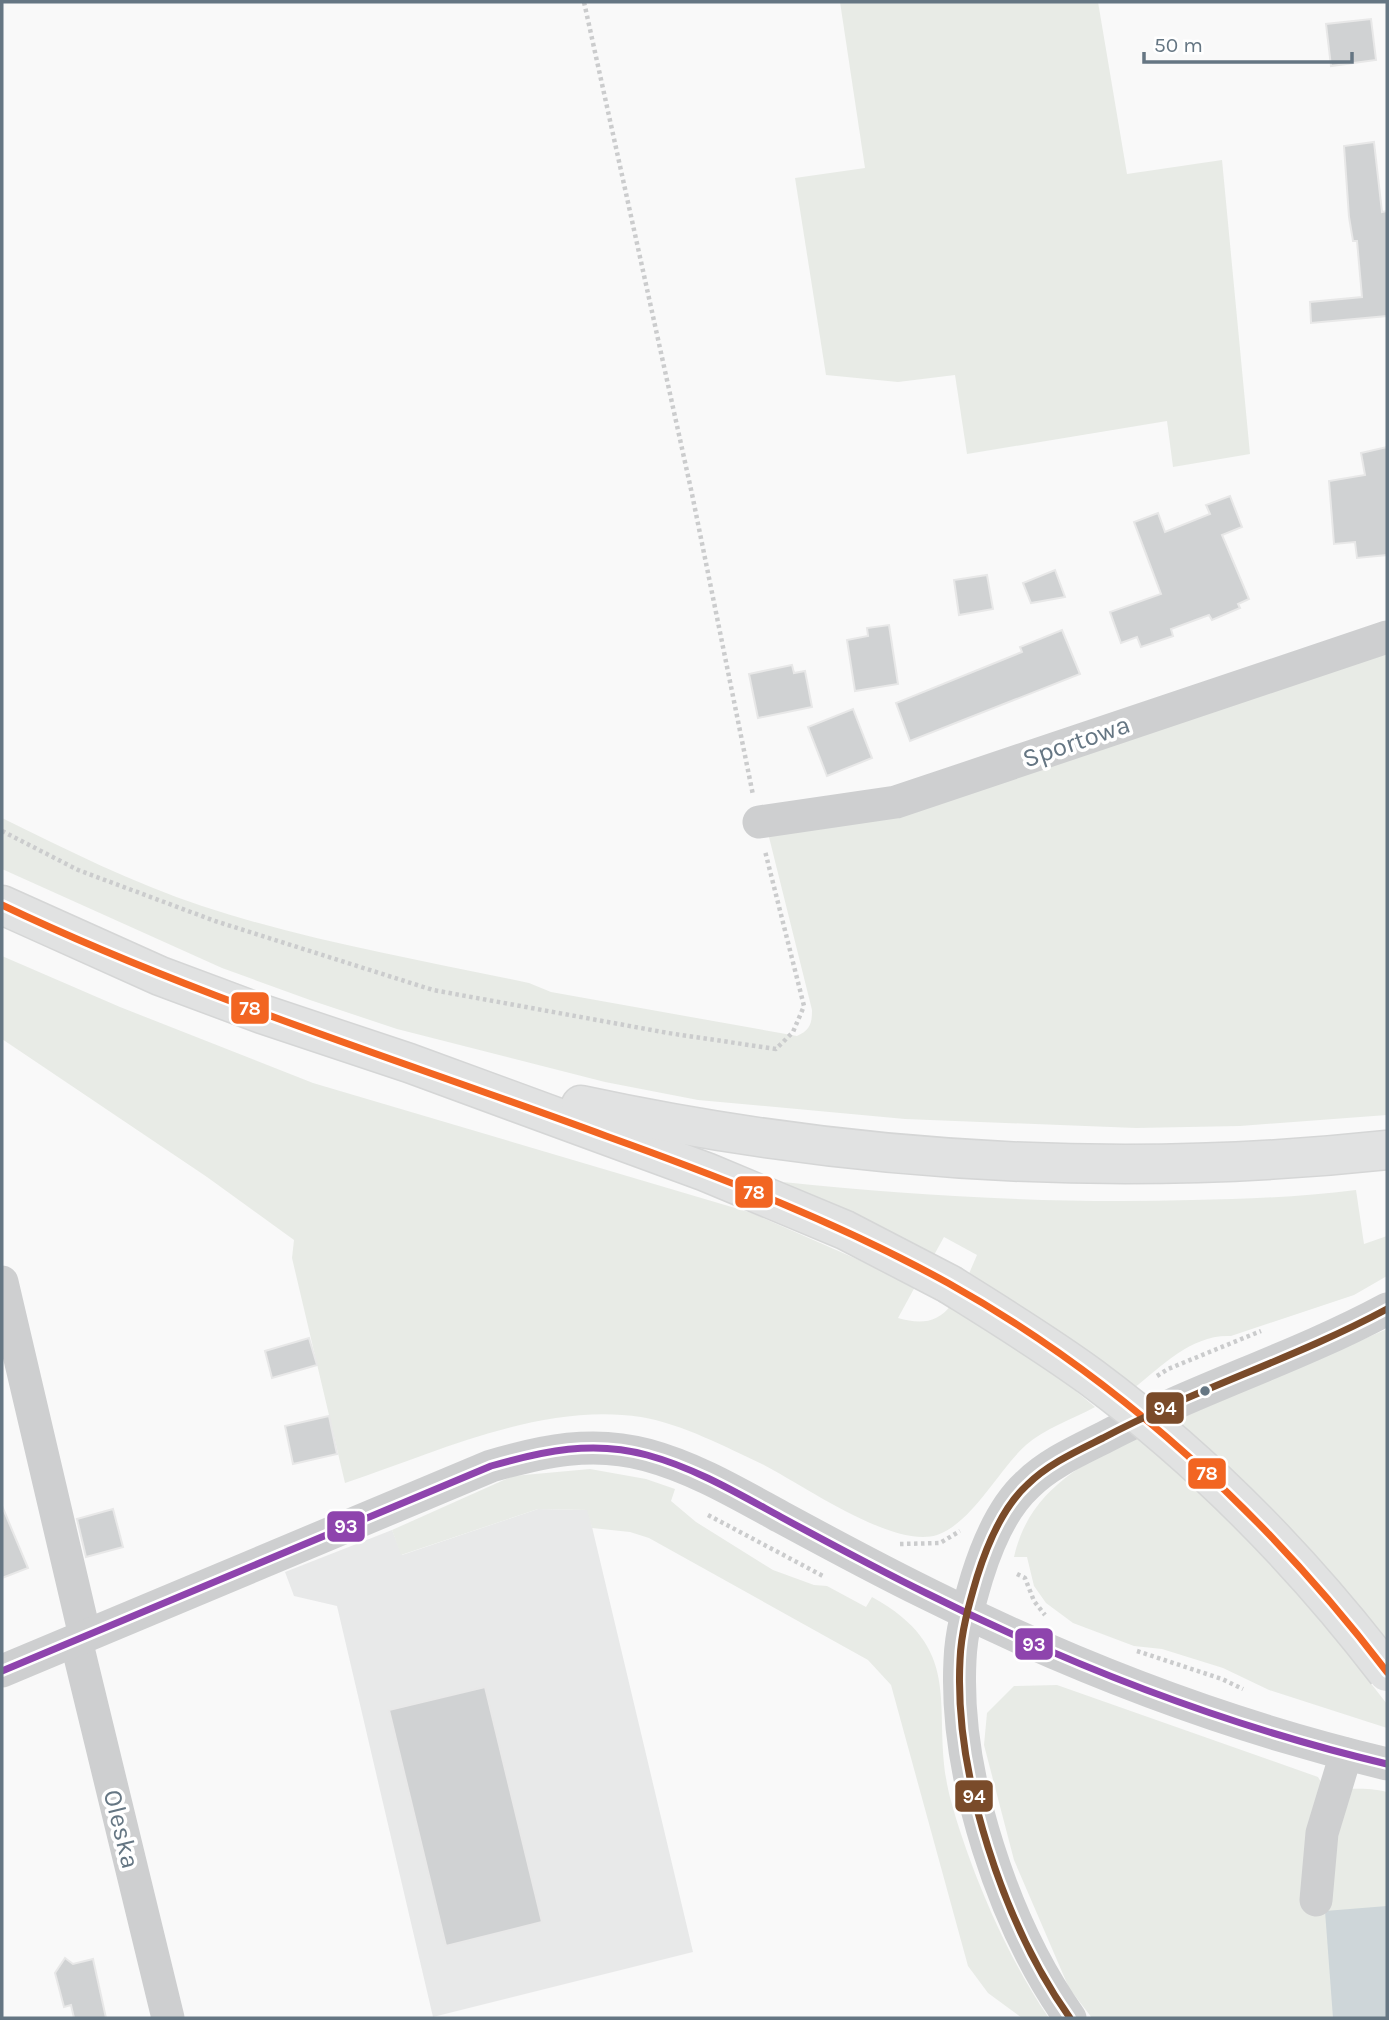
<svg xmlns="http://www.w3.org/2000/svg" width="1389" height="2020" font-family="Karla,sans-serif">
	<style>
		.built { fill: #e8e9e9 }
		.green { fill: #e8ebe6 }
		.water { fill: #ced6d9 }
		.building { fill: #d0d2d3; stroke: #e8e8e8; stroke-width: 2 }
		.lines { fill: none; stroke-linecap: round; stroke-linejoin: round }
		.highway-casing { stroke: #d5d6d6; stroke-width: 41 }
		.path { stroke: #cbcccd; stroke-width: 4.5; stroke-dasharray: 3.5 3.5; stroke-linecap: butt }
		.minor { stroke: #cecfd0; stroke-width: 33 }
		.highway { stroke: #e1e2e2; stroke-width: 38 }
		.highway-bridge-casing { stroke: #d5d6d6; stroke-width: 41; stroke-linecap: butt }
		.highway-bridge { stroke: #e1e2e2; stroke-width: 38 }
		.bus-1-casing { stroke: #fff; stroke-width: 12 }
		.bus-2-casing { stroke: #fff; stroke-width: 12 }
		.bus-3-casing { stroke: #fff; stroke-width: 12 }
		.bus-1 { stroke: #8e44ad; stroke-width: 7 }
		.bus-2 { stroke: #f26522; stroke-width: 7 }
		.bus-3 { stroke: #7a4b2a; stroke-width: 7 }
		.bus-dot { fill: #657683; stroke: #fff; stroke-width: 2.5 }
		.labels { text-anchor: middle; stroke-width: 7; stroke-linejoin: round; paint-order: stroke }
		.street-label { font-size: 26px; fill: #657683; stroke: #fff }
		.line-badge { stroke: #fff; stroke-width: 2.5 }
		.badge-label { font-size: 19px; text-anchor: middle; font-weight: bold; fill: #fff }
	</style>
	<rect width="100%" height="100%" fill="#f9f9f9"/>
	<polygon class="built" points="538,1509 588,1510 693,1952 433,2017 337,1606 294,1596 285,1572 392,1530 402,1555"/>
	<g class="green">
		<polygon points="840,2 1098,2 1127,174 1222,160 1250,454 1173,467 1167,421 967,454 955,375 898,382 826,375 795,178 865,168"/>
		<path d="M1387,649V1115L1240,1126L1136,1128L905,1119L698,1100L605,1082L397,1029L310,1000L222,968L2,869V818C67,850 133,883 202,906C308,941 420,960 529,983L551,992L797,1036C810,1030 812,1024 812,1010L767,829Z"/>
		<path d="M2,956L120,1007L313,1083L752,1213L916,1285L898,1318C919,1324 937,1324 951,1305L1048,1368L1095,1407C1073,1419 1044,1429 1026,1445C999,1469 972,1523 937,1535C893,1549 803,1485 764,1465C726,1447 682,1424 641,1417C542,1402 437,1452 345,1483L292,1258L294,1240L207,1177L2,1039Z"/>
		<path d="M783,1182C919,1196 1055,1204 1192,1200C1247,1199 1301,1197 1356,1190L1364,1244L1387,1236V1276L1354,1295L1231,1336C1192,1334 1162,1366 1134,1388L968,1276L977,1255L944,1237L934,1255Z"/>
		<polygon points="1387,1329 1387,1643 1174,1421"/>
		<path d="M1137,1434L1268,1552L1387,1704V1728L1269,1690L1223,1668L1162,1649L1134,1646L1073,1623L1046,1603L1034,1586L1027,1557H1014C1029,1490 1082,1465 1137,1434Z"/>
		<path d="M590,1469L646,1479L675,1489L671,1501L696,1522L773,1570L814,1585L827,1586L866,1607L872,1597C972,1652 927,1714 951,1801C970,1870 1008,1959 1049,2018H1022L988,1993L968,1966L891,1685L868,1660L649,1538L630,1532L592,1528L587,1510L538,1509L401,1555L392,1530L513,1476Z"/>
		<path d="M1057,1685L1318,1777L1324,1787C1347,1791 1365,1786 1387,1792V2018H1092L1069,1988L1014,1860L984,1745L987,1713L1014,1686Z"/>
	</g>
	<polygon class="water" points="1387,1906 1387,2018 1333,2018 1325,1911"/>
	<g class="building">
		<polygon points="1371,19 1376,60 1331,66 1326,24"/>
		<polygon points="1374,142 1382,212 1387,211 1387,316 1311,323 1310,302 1362,297 1357,241 1353,241 1349,217 1344,146"/>
		<polygon points="1387,447 1387,555 1357,558 1355,542 1334,544 1329,481 1365,475 1361,453"/>
		<polygon points="1230,496 1242,527 1222,535 1249,599 1238,604 1240,608 1212,620 1209,615 1171,629 1173,636 1141,647 1137,637 1121,643 1110,612 1161,594 1134,522 1158,513 1165,532 1210,514 1206,505"/>
		<polygon points="1055,570 1065,597 1031,603 1023,583"/>
		<polygon points="987,575 993,609 959,615 954,580"/>
		<polygon points="889,625 898,684 855,691 847,640 868,636 867,628"/>
		<polygon points="1062,630 1080,674 910,741 896,703 1022,652 1020,647"/>
		<polygon points="792,665 794,673 805,671 812,707 758,718 749,674"/>
		<polygon points="853,709 872,758 827,776 808,727"/>
		<polygon points="309,1338 317,1365 272,1378 265,1351"/>
		<polygon points="329,1416 337,1454 293,1464 285,1426"/>
		<polygon points="2,1506 28,1568 2,1578"/>
		<polygon points="113,1509 123,1547 86,1557 77,1519"/>
		<polygon points="485,1687 542,1922 446,1946 389,1710"/>
		<polygon points="65,1958 73,1964 93,1959 106,2018 74,2018 71,2005 64,2007 55,1973"/>
	</g>
	<g class="lines">
		<defs>
			<g id="highway">
				<polyline points="2,905 160,976 262,1014 409,1063 706,1172 845,1230 949,1284"/>
				<path d="M581,1105C846,1162 1117,1179 1387,1150"/>
			</g>
		</defs>
		<use href="#highway" class="highway-casing"/>
		<g class="path">
			<polyline points="584,2 692,494 753,795"/>
			<polyline points="2,831 78,870 215,921 433,990 668,1033 776,1049 793,1032 804,1006 765,851"/>
			<polyline points="1157,1376 1168,1369 1261,1331"/>
			<polyline points="708,1515 823,1576"/>
			<polyline points="900,1544 940,1543 960,1531"/>
			<polyline points="1017,1574 1025,1578 1034,1601 1045,1615"/>
			<polyline points="1137,1651 1222,1679 1243,1689"/>
		</g>
		<g class="minor">
			<polyline points="759,822 896,802 1387,637"/>
			<polyline points="2,1282 85,1636"/>
			<polyline points="76,1640 168,2018"/>
			<path d="M2,1671L491,1466C543,1451 593,1440 647,1455C695,1468 737,1493 781,1517C829,1543 877,1569 926,1593C1073,1667 1227,1726 1387,1764"/>
			<polyline points="1316,1900 1322,1833 1346,1754"/>
			<path d="M1070,2018C1004,1925 954,1775 960,1660C961,1632 969,1604 977,1577C987,1545 1002,1508 1027,1485C1048,1464 1077,1451 1103,1438C1195,1389 1296,1358 1387,1309"/>
		</g>
		<use href="#highway" class="highway"/>
		<defs>
			<path id="highway-bridge" d="M949,1284C997,1314 1046,1344 1091,1377C1204,1461 1302,1561 1387,1672"/>
		</defs>
		<use href="#highway-bridge" class="highway-bridge-casing"/>
		<use href="#highway-bridge" class="highway-bridge"/>
		<defs>
			<path id="bus-1" d="M2,1671L491,1466C543,1451 593,1440 647,1455C695,1468 737,1493 781,1517C829,1543 877,1569 926,1593C1073,1667 1227,1726 1387,1764"/>
			<path id="bus-2" d="M2,905C197,998 404,1061 606,1136C723,1178 839,1223 948,1283C1120,1379 1268,1517 1387,1672"/>
			<path id="bus-3" d="M1070,2018C1004,1925 954,1775 960,1660C961,1632 969,1604 977,1577C987,1545 1002,1508 1027,1485C1048,1464 1077,1451 1103,1438C1195,1389 1296,1358 1387,1309"/>
		</defs>
		<use href="#bus-1" class="bus-1-casing"/>
		<use href="#bus-2" class="bus-2-casing"/>
		<use href="#bus-3" class="bus-3-casing"/>
		<use href="#bus-1" class="bus-1"/>
		<use href="#bus-2" class="bus-2"/>
		<use href="#bus-3" class="bus-3"/>
	</g>
	<circle class="bus-dot" cx="1205" cy="1391" r="6"/>
	<g class="labels">
		<g class="street-label">
			<text transform="translate(1076 741) rotate(-19)" y="9">Sportowa</text>
			<text transform="translate(122 1829) rotate(76)" y="9">Oleska</text>
		</g>
	</g>
	<g class="line-badge">
		<rect x="230" y="991" width="40" height="34" rx="7" fill="#f26522"/>
		<rect x="734" y="1175" width="40" height="34" rx="7" fill="#f26522"/>
		<rect x="1145" y="1391" width="40" height="34" rx="7" fill="#7a4b2a"/>
		<rect x="1187" y="1457" width="40" height="33" rx="7" fill="#f26522"/>
		<rect x="326" y="1510" width="40" height="33" rx="7" fill="#8e44ad"/>
		<rect x="1014" y="1627" width="40" height="34" rx="7" fill="#8e44ad"/>
		<rect x="954" y="1779" width="40" height="34" rx="7" fill="#7a4b2a"/>
	</g>
	<g class="badge-label">
		<text x="250" y="1015">78</text>
		<text x="754" y="1199">78</text>
		<text x="1165" y="1415">94</text>
		<text x="1207" y="1480">78</text>
		<text x="346" y="1533">93</text>
		<text x="1034" y="1651">93</text>
		<text x="974" y="1803">94</text>
	</g>
	<rect width="1389" height="2020" fill="none" stroke="#657683" stroke-width="7"/>
	<path d="M1144 52v10h208v-10" fill="none" stroke="#657683" stroke-width="3.5"/>
	<text x="1154" y="52" font-size="21" fill="#657683" stroke="#ffffff" stroke-width="5" paint-order="stroke">50 m</text>
</svg>
